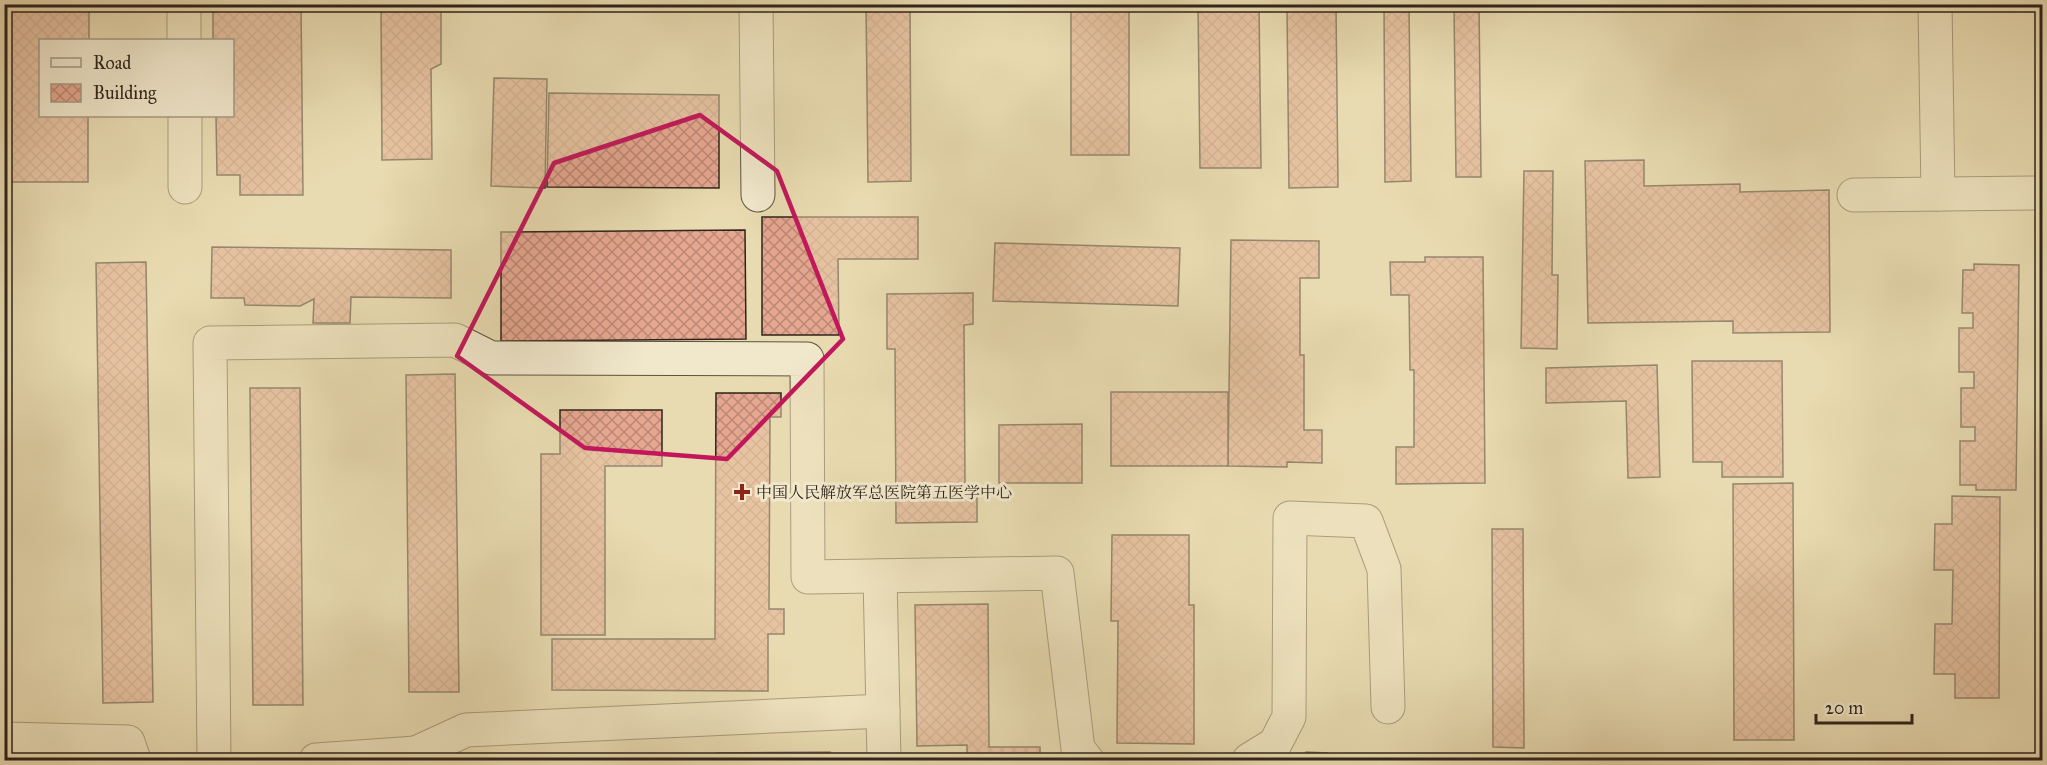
<svg xmlns="http://www.w3.org/2000/svg" width="2047" height="765" font-family="'IM FELL Great Primer','Noto Serif SC',serif">
	<style>
		.building { fill: url(#building-cross-hatch); stroke: #2f241b; stroke-width: 1.5 }
		.lines { fill: none; stroke-linecap: round; stroke-linejoin: round }
		.minor-casing { stroke: #5e5240; stroke-width: 35 }
		.minor { stroke: #f1e8cc; stroke-width: 33 }
		.marked { fill: none; stroke: #c2185b; stroke-width: 4.5; stroke-linejoin: round }
		.poi-dot { fill: #8f2418; stroke: #f1e8cc; stroke-width: 2 }
		.labels { text-anchor: middle; stroke-width: 6; stroke-linejoin: round; paint-order: stroke }
		.poi-label { font-size: 16px; fill: #2f241b; stroke: #f1e8cc; text-anchor: start }
	</style>
	<defs>
		<pattern id="building-cross-hatch" width="8" height="8" patternUnits="userSpaceOnUse" patternTransform="scale(1.5)"><rect width="8" height="8" fill="#e6a790"/><path d="M0 0l8 8M0 8l8-8" fill="none" stroke="#bb8875"/></pattern>
	</defs>
	<rect width="100%" height="100%" fill="#e9dbb1"/>
	<filter id="stains"><feTurbulence type="fractalNoise" baseFrequency=".00333" numOctaves="4"/><feColorMatrix values="0 0 0 0 .2 0 0 0 0 .09 0 0 0 0 .02 0 0 0 .5 -.17"/></filter>
	<radialGradient id="worn" r=".72"><stop offset=".6" stop-color="#630" stop-opacity="0"/><stop offset="1" stop-color="#630" stop-opacity=".3"/></radialGradient>
	<g class="building">
		<polygon points="4,4 89,4 89,40 40,40 40,116 88,116 88,182 4,182"/>
		<polygon points="213,4 301,4 303,195 240,195 240,175 217,175 216,116 232,116 234,68 232,40 213,40"/>
		<polygon points="381,4 441,4 441,64 431,69 432,159 382,160"/>
		<polygon points="866,4 910,4 911,181 868,182"/>
		<rect x="1071" y="4" width="58" height="151"/>
		<polygon points="1198,4 1259,4 1261,168 1200,168"/>
		<polygon points="1384,4 1409,4 1411,181 1385,182"/>
		<polygon points="1454,4 1479,4 1481,177 1456,177"/>
		<polygon points="1336,7 1338,187 1289,188 1287,8"/>
		<polygon points="494,78 547,79 545,188 491,186"/>
		<polygon points="549,93 719,95 719,188 547,187"/>
		<polygon points="1644,160 1644,186 1740,184 1740,192 1829,190 1830,332 1733,333 1733,321 1588,323 1585,161"/>
		<polygon points="1524,171 1553,171 1552,275 1558,275 1557,349 1521,348"/>
		<polygon points="762,217 918,217 918,259 838,259 839,335 762,335"/>
		<polygon points="745,230 746,339 501,341 501,232"/>
		<polygon points="1231,240 1319,241 1319,278 1300,278 1300,355 1304,355 1304,430 1322,430 1322,463 1287,462 1287,467 1228,466"/>
		<polygon points="995,243 1180,248 1178,306 993,301"/>
		<polygon points="212,247 451,250 451,298 351,297 350,323 313,323 314,299 300,306 245,305 244,298 211,298"/>
		<polygon points="1425,257 1483,257 1485,483 1396,484 1396,447 1414,447 1414,370 1410,370 1409,295 1391,295 1390,262 1425,262"/>
		<polygon points="146,262 153,702 103,703 96,263"/>
		<polygon points="1974,264 2019,265 2016,490 1976,490 1976,485 1960,485 1960,441 1975,441 1975,427 1961,427 1961,388 1974,388 1974,372 1959,372 1959,328 1973,328 1973,313 1962,313 1963,270 1974,270"/>
		<polygon points="973,293 973,324 964,325 965,485 977,485 977,522 896,523 895,349 887,349 887,294"/>
		<polygon points="1692,361 1782,361 1783,477 1722,477 1722,462 1693,462"/>
		<polygon points="1657,365 1660,477 1628,478 1626,401 1546,403 1546,368"/>
		<polygon points="455,374 459,692 409,692 406,375"/>
		<polygon points="250,388 300,388 303,705 253,705"/>
		<rect x="1111" y="392" width="117" height="74"/>
		<polygon points="716,393 781,393 781,417 770,417 769,609 784,609 784,634 768,634 768,691 552,690 552,639 715,639"/>
		<polygon points="560,410 662,410 662,466 605,466 605,635 541,635 541,454 560,454"/>
		<polygon points="1082,424 1082,483 999,483 999,425"/>
		<polygon points="1793,483 1794,740 1734,740 1733,484"/>
		<polygon points="1952,496 2000,497 1999,698 1955,698 1955,674 1934,674 1935,624 1952,624 1953,570 1934,570 1935,524 1952,524"/>
		<polygon points="1492,529 1523,529 1524,748 1493,747"/>
		<polygon points="1112,535 1189,535 1189,605 1194,605 1194,744 1117,743 1118,621 1111,621"/>
		<polygon points="988,604 989,747 1040,747 1040,760 967,760 967,745 917,746 915,605"/>
		<polygon points="830,752 830,760 717,760 717,753"/>
		<polygon points="1306,752 1328,753 1330,760 1305,760"/>
	</g>
	<g class="lines">
		<defs>
			<g id="minor">
				<polyline points="184,4 184,40"/>
				<polyline points="756,4 758,195"/>
				<polyline points="1935,4 1938,194"/>
				<polyline points="185,116 185,187"/>
				<polyline points="1854,195 2042,193"/>
				<polyline points="880,576 884,760"/>
				<polyline points="4,739 128,742 134,760"/>
				<polyline points="416,753 466,730 883,711"/>
				<polyline points="214,760 210,343 455,340 491,358 807,359 808,577 1057,573 1078,749 1087,760"/>
				<polyline points="316,760 416,753 416,760"/>
				<polyline points="1249,760 1275,744 1289,717 1290,518 1366,521 1384,569 1388,707"/>
			</g>
		</defs>
		<use href="#minor" class="minor-casing"/>
		<use href="#minor" class="minor"/>
	</g>
	<path d="M0 0H2047V765H0ZM700,115L777,171L843,339L727,459L585,448L457,356L554,163Z" fill="#e9dbb1" fill-opacity=".55" fill-rule="evenodd"/>
	<path class="marked" d="M700,115L777,171L843,339L727,459L585,448L457,356L554,163Z"/>
	<path class="poi-dot" d="M739 483h6v6h6v6h-6v6h-6v-6h-6v-6h6z"/>
	<g class="labels">
		<g class="poi-label">
			<text x="756" y="498">中国人民解放军总医院第五医学中心</text>
		</g>
	</g>
	<rect width="2047" height="765" fill="none" stroke="#e9dbb1" stroke-width="24"/>
	<rect x="6" y="6" width="2035" height="753" fill="none" stroke="#2f241b" stroke-width="3"/>
	<rect x="12" y="12" width="2023" height="741" fill="none" stroke="#2f241b" stroke-width="1.5"/>
	<rect x="39" y="39" width="195" height="78" fill="#f1e8cc" stroke="#a39a85" stroke-width="1.5"/>
	<rect x="51" y="58" width="30" height="9" fill="#f1e8cc" stroke="#a39a85" stroke-width="1.5"/>
	<text x="93" y="69" font-size="18" fill="#2f241b">Road</text>
	<rect x="51" y="84" width="30" height="18" fill="url(#building-cross-hatch)" stroke="#a39a85" stroke-width="1.5"/>
	<text x="93" y="99" font-size="18" fill="#2f241b">Building</text>
	<path d="M1816 714v9h96v-9" fill="none" stroke="#2f241b" stroke-width="3"/>
	<text x="1825" y="714" font-size="18" fill="#2f241b" stroke="#f1e8cc" stroke-width="4.5" paint-order="stroke">20 m</text>
	<rect width="100%" height="100%" filter="url(#stains)"/>
	<rect width="100%" height="100%" fill="url(#worn)"/>
</svg>
